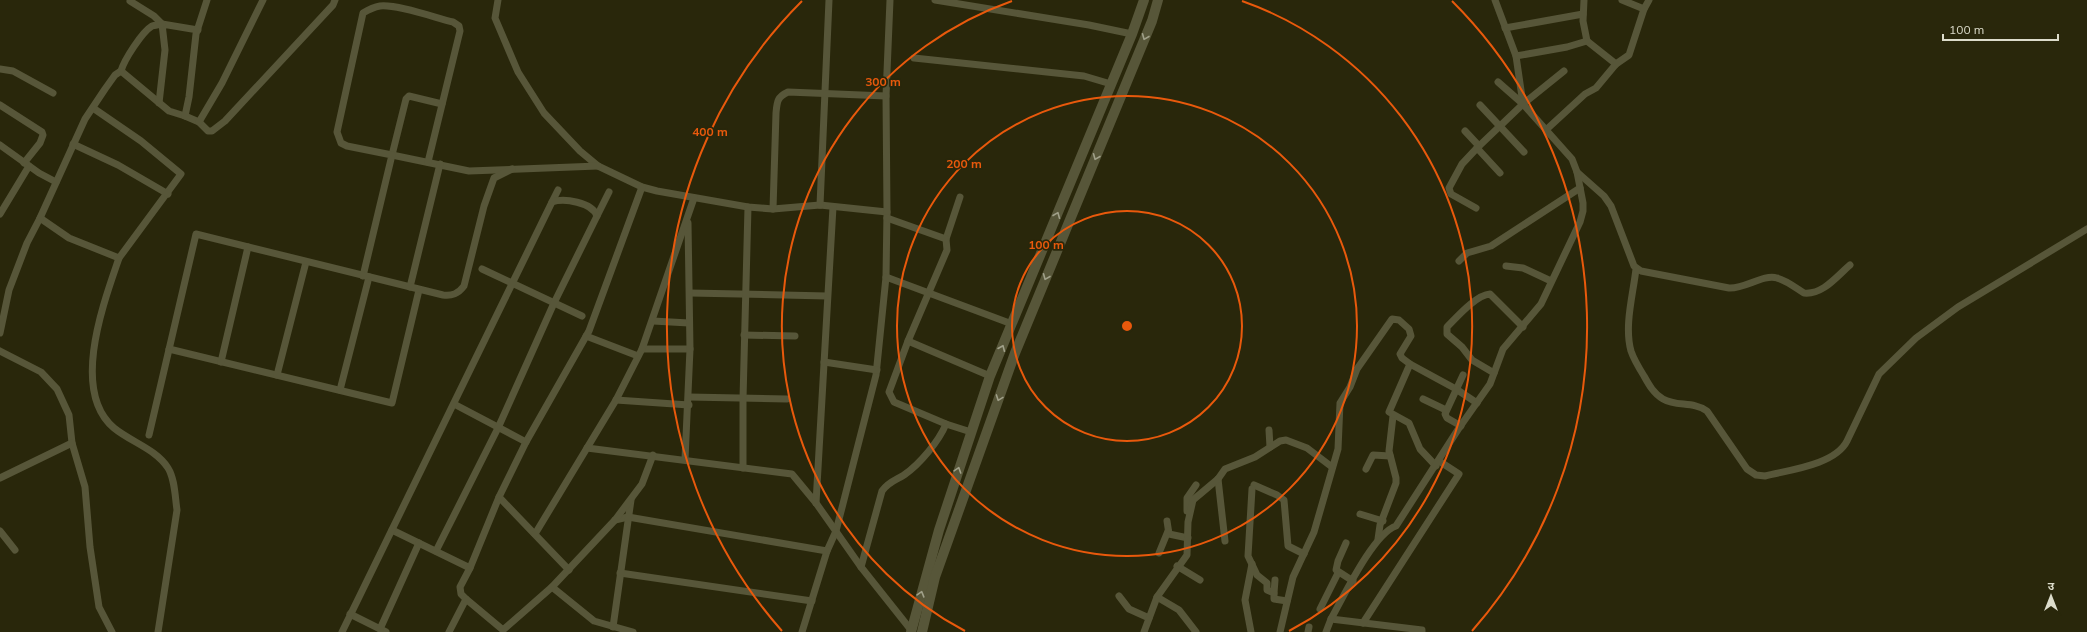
<svg xmlns="http://www.w3.org/2000/svg" width="2087" height="632" font-family="Mulish,'Noto Sans Devanagari',sans-serif">
	<style>
		.lines { fill: none; stroke-linecap: round; stroke-linejoin: round }
		.minor { stroke: #575639; stroke-width: 7 }
		.secondary { stroke: #575639; stroke-width: 10 }
		.oneway { stroke: #a0a089 }
		.ring { fill: none; stroke: #e8590c; stroke-width: 2 }
		.centre { fill: #e8590c; stroke: #29270b; stroke-width: 2 }
		.ring-label { font-size: 12px; text-anchor: middle; font-weight: bold; fill: #e8590c; stroke: #29270b; stroke-width: 3.5; stroke-linejoin: round; paint-order: stroke }
	</style>
	<rect width="100%" height="100%" fill="#29270b"/>
	<g class="lines">
		<g class="minor">
			<polyline points="498,0 495,18 518,72 544,113 580,151 598,166 642,187 657,191 748,207 773,209 820,205 887,212 886,277 876,375 836,531 827,551 802,632"/>
			<polyline points="935,0 1089,25 1132,34"/>
			<polyline points="1495,0 1516,56 1523,104 1477,148 1500,173"/>
			<polyline points="1622,0 1644,9 1649,0"/>
			<polyline points="1505,28 1583,14"/>
			<polyline points="1587,41 1616,64"/>
			<polyline points="1516,56 1567,47 1587,41 1583,21 1584,0"/>
			<polyline points="914,58 1084,76 1111,84"/>
			<polyline points="0,69 13,71 53,93"/>
			<polyline points="121,71 169,111 185,116 199,122 208,131 212,131 225,121 333,5 335,0"/>
			<polyline points="159,103 165,50 162,24 198,30"/>
			<polyline points="442,104 409,96 406,99 392,155 469,171 598,166"/>
			<polyline points="1523,104 1564,71"/>
			<polyline points="0,105 42,132 43,135 40,143 24,163"/>
			<polyline points="1480,105 1524,152"/>
			<polyline points="93,108 141,141 181,174 119,258"/>
			<polyline points="185,116 189,97 196,34 207,0"/>
			<polyline points="199,122 222,83 263,0"/>
			<polyline points="1547,129 1585,94 1596,88 1616,64 1629,55 1644,9"/>
			<polyline points="1465,131 1479,146"/>
			<polyline points="73,144 118,165 168,194"/>
			<polyline points="0,145 39,173 56,182"/>
			<path d="M1577,172L1604,196L1611,206L1634,266L1641,271L1729,288C1745,289 1763,274 1777,278C1786,280 1796,288 1804,293C1823,295 1837,276 1850,265"/>
			<polyline points="552,202 558,190"/>
			<polyline points="820,205 829,0"/>
			<polyline points="1476,208 1451,194 1449,188 1462,164 1477,148"/>
			<path d="M773,209L776,113C777,102 777,97 788,92L886,96"/>
			<polyline points="887,212 886,96 890,0"/>
			<polyline points="0,214 29,166"/>
			<polyline points="597,216 609,192"/>
			<path d="M40,218L69,238L119,258C104,302 70,391 114,428C131,442 156,449 168,468C175,479 175,497 177,510L158,632"/>
			<polyline points="946,239 960,197"/>
			<polyline points="1459,261 1467,253 1491,246 1580,188"/>
			<polyline points="1506,266 1523,268 1551,281"/>
			<polyline points="482,269 582,316"/>
			<path d="M1636,269C1633,295 1624,326 1631,351C1634,360 1639,368 1644,376C1649,385 1654,394 1663,399C1677,407 1693,401 1707,411L1747,469L1756,475L1765,476C1788,470 1835,465 1847,441L1879,374L1916,338L1958,307L2087,229"/>
			<path d="M363,276L392,155L347,146L341,143L337,132L363,13C368,10 374,7 380,6C397,4 436,18 453,22L459,26L460,31L428,162"/>
			<polyline points="886,277 1012,324"/>
			<polyline points="410,287 440,164"/>
			<polyline points="690,293 827,296"/>
			<polyline points="653,321 689,323"/>
			<path d="M0,333L9,290L27,243L40,218L85,119L105,89L115,75L121,71C124,60 142,32 152,26C155,25 159,25 162,24L154,16L130,1"/>
			<polyline points="744,335 795,336"/>
			<polyline points="586,336 638,356"/>
			<polyline points="908,341 990,376"/>
			<polyline points="169,349 392,403 419,290"/>
			<polyline points="642,349 690,349"/>
			<polyline points="0,351 41,372 57,389 69,415 72,443 85,487 90,547 99,607 112,632"/>
			<polyline points="221,362 248,247"/>
			<polyline points="824,362 877,370"/>
			<polyline points="1410,364 1456,389 1477,403"/>
			<path d="M1494,373L1472,360L1462,347L1447,334V327C1457,317 1476,295 1490,294L1523,327"/>
			<polyline points="277,375 306,262"/>
			<polyline points="340,390 369,277"/>
			<polyline points="689,397 787,399"/>
			<polyline points="1423,399 1446,410"/>
			<polyline points="616,400 689,405"/>
			<polyline points="454,404 526,442 499,497 569,570"/>
			<polyline points="946,424 971,432"/>
			<polyline points="1461,426 1447,418 1445,414 1463,375"/>
			<polyline points="1269,430 1270,447"/>
			<path d="M149,435L196,234L443,295C452,296 458,294 464,286L484,206L494,178L512,169"/>
			<polyline points="526,442 589,331 642,187"/>
			<polyline points="587,448 792,474 816,503 861,567 911,630"/>
			<polyline points="685,459 690,349 688,223"/>
			<polyline points="743,468 743,399 748,207"/>
			<polyline points="1366,469 1373,455 1390,456"/>
			<polyline points="0,478 72,443"/>
			<polyline points="1218,479 1225,541"/>
			<polyline points="1254,485 1277,495 1284,500 1288,546 1304,554"/>
			<polyline points="1252,489 1248,556 1257,575 1267,583 1267,590 1274,593 1274,599 1287,601"/>
			<polyline points="816,503 833,207"/>
			<polyline points="1187,511 1187,498 1196,485"/>
			<polyline points="1360,514 1383,521"/>
			<polyline points="615,520 628,517 827,551"/>
			<polyline points="1167,521 1169,534 1188,538"/>
			<polyline points="392,530 470,568"/>
			<polyline points="0,531 15,550"/>
			<polyline points="535,534 616,400 642,349 694,198"/>
			<polyline points="1378,539 1380,525 1396,483 1396,478 1389,451 1393,416"/>
			<polyline points="1346,543 1338,561 1336,570 1353,581"/>
			<polyline points="1159,553 1168,531"/>
			<polyline points="1177,566 1200,580"/>
			<path d="M861,567L882,491C888,482 896,480 904,475C920,464 939,441 946,424L894,402L889,392L908,341L947,250L946,239L887,218"/>
			<polyline points="620,573 812,601"/>
			<polyline points="552,587 594,621 633,632"/>
			<polyline points="1274,593 1275,580"/>
			<polyline points="1119,596 1129,609 1149,618"/>
			<polyline points="1157,597 1179,610 1196,632"/>
			<polyline points="466,599 461,594 460,587 470,568 499,497"/>
			<polyline points="1320,609 1338,573"/>
			<polyline points="350,614 386,632"/>
			<polyline points="1331,619 1422,630 1422,632"/>
			<polyline points="1363,623 1459,474 1439,461"/>
			<polyline points="613,627 631,500"/>
			<polyline points="380,629 419,543"/>
			<path d="M342,632L552,202C564,198 592,202 597,216L554,303L498,428L436,551"/>
			<polyline points="449,632 466,599 503,630 552,587 615,520 642,484 653,455"/>
			<polyline points="1144,632 1157,597 1187,555 1188,522 1193,500 1218,479 1225,469 1255,457 1280,441 1286,440 1307,448 1332,467"/>
			<polyline points="1251,632 1245,600 1252,564"/>
			<polyline points="1280,632 1293,577 1314,532 1338,449 1340,403 1350,387 1357,369 1392,319 1399,320 1409,329 1411,336 1400,354 1402,358 1410,364 1389,412 1409,423 1420,449 1436,466"/>
			<polyline points="1308,632 1309,627"/>
			<path d="M1326,632L1331,619C1344,596 1373,534 1396,526L1459,428L1490,384L1503,349L1541,304L1580,222L1583,211V203L1577,172L1572,159L1523,104L1498,82"/>
		</g>
		<g class="secondary">
			<polyline points="911,632 939,530 990,376 1132,34 1144,0"/>
			<polyline points="922,632 935,577 1015,353 1152,21 1158,0"/>
		</g>
	</g>
	<defs><path id="oneway-chevron" d="M-2-3.5L2.5 0L-2 3.5" fill="none" stroke-width="1.6" stroke-linecap="round" stroke-linejoin="round"/></defs>
	<g class="oneway">
		<use href="#oneway-chevron" transform="translate(1145 37) rotate(112)"/>
		<use href="#oneway-chevron" transform="translate(1096 157) rotate(112)"/>
		<use href="#oneway-chevron" transform="translate(1057 215) rotate(-68)"/>
		<use href="#oneway-chevron" transform="translate(1046 277) rotate(112)"/>
		<use href="#oneway-chevron" transform="translate(1002 348) rotate(-67)"/>
		<use href="#oneway-chevron" transform="translate(999 398) rotate(110)"/>
		<use href="#oneway-chevron" transform="translate(958 470) rotate(-72)"/>
		<use href="#oneway-chevron" transform="translate(921 594) rotate(-74)"/>
	</g>
	<g class="ring">
		<circle cx="1127" cy="326" r="115"/>
		<circle cx="1127" cy="326" r="230"/>
		<path d="M965 631A345 345 0 0 1 1012 1M1242 1A345 345 0 0 1 1289 631"/>
		<path d="M782 631A460 460 0 0 1 802 1M1452 1A460 460 0 0 1 1472 631"/>
	</g>
	<circle cx="1127" cy="326" r="6" class="centre"/>
	<g class="ring-label">
		<text x="883" y="86">300 m</text>
		<text x="710" y="136">400 m</text>
		<text x="964" y="168">200 m</text>
		<text x="1046" y="249">100 m</text>
	</g>
	<g transform="translate(2051 596)" stroke="#29270b" stroke-width="3" paint-order="stroke">
	<path d="M0-3L7 15L0 10L-7 15Z" fill="#dcdccb"/>
	<text y="-6" font-size="11" font-weight="bold" text-anchor="middle" fill="#dcdccb">उ</text>
	</g>
	<path d="M1943 34v6h115v-6" fill="none" stroke="#dcdccb" stroke-width="2"/>
	<text x="1949" y="34" font-size="12" fill="#dcdccb" stroke="#29270b" stroke-width="3" paint-order="stroke">100 m</text>
</svg>
